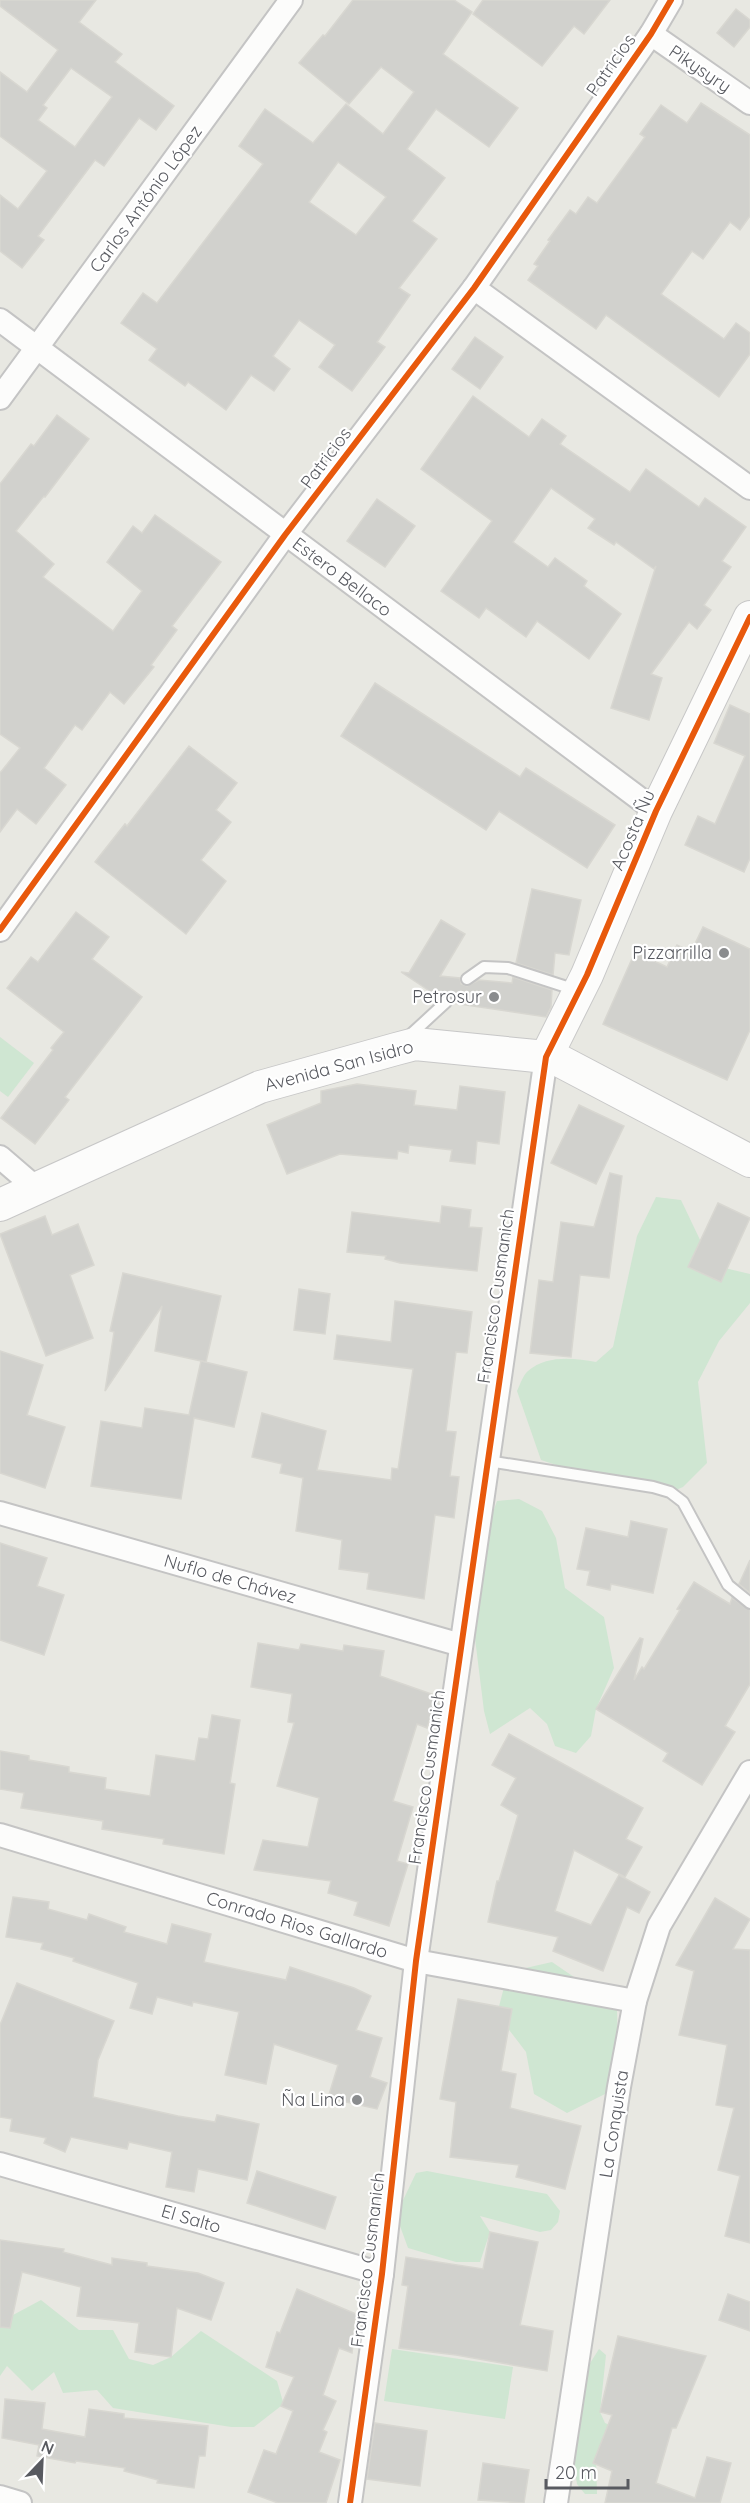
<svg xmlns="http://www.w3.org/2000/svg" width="750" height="2503" font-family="Quicksand,sans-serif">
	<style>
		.green { fill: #cfe6d2 }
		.building { fill: #d1d1cd; stroke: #d8d7d1; stroke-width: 1.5; fill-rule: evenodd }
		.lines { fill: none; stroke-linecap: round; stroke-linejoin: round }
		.lane-casing { stroke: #c4c4c4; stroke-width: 14 }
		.street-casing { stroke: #c4c4c4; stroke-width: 26 }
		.secondary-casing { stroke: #c7c7c7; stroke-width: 34 }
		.lane { stroke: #fcfcfb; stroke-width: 10 }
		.street { stroke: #fcfcfb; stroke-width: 22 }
		.secondary { stroke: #fcfcfb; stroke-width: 32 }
		.cycleway-casing { stroke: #fff; stroke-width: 10 }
		.cycleway { stroke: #e8590c; stroke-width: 6 }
		.poi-dot { fill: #8a8c8e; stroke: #fff; stroke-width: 2 }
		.labels { text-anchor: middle; stroke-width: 4.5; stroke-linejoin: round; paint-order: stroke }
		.street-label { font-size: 18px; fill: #585a60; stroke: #fff }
		.poi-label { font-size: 18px; fill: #585a60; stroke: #fff; text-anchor: end }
	</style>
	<rect width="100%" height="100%" fill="#e8e8e2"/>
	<g class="green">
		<polygon points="0,1037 34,1063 8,1097 0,1091"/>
		<path d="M656,1197L681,1200L712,1265L750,1274V1303L719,1341L698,1382L707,1463L683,1487L662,1496L653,1487L632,1490L541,1460L517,1391C520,1385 523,1375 528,1371C547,1355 573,1358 596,1362L613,1347L637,1236Z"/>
		<polygon points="519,1499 542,1511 556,1538 565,1588 604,1617 614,1668 596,1709 591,1736 576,1753 555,1746 547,1724 530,1708 490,1734 484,1711 468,1582 497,1501"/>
		<polygon points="552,1962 615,2005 617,2009 619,2087 567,2113 534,2094 526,2052 497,2014 508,1972"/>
		<polygon points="427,2171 547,2194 560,2211 558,2222 551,2230 540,2232 480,2216 490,2232 480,2262 456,2262 408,2248 396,2215 416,2173"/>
		<polygon points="41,2300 79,2330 113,2330 129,2359 153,2365 171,2357 201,2331 277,2381 283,2402 281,2406 254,2427 231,2427 113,2408 97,2390 63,2393 54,2372 32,2391 7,2366 0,2376 0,2322"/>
		<polygon points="392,2349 513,2367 505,2419 384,2401"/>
		<polygon points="599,2349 606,2355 600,2412 605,2423 628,2433 596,2460 597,2494 585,2494 577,2484 573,2460 587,2368"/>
	</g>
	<g class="building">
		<path d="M0,0H96L79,22L122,54L115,62L174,106L156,130L139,118L104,166L95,160L38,236L44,240L22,268L0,251V195L18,209L47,171L0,136V72L27,92L58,50L0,6ZM71,68L112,97L75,147L38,120L47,108L43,105Z"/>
		<path d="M353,0H454L472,12L443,54L518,108L489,147L436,109L407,149L445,178L412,221L437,239L399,288L410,295L377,342L385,347L352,391L319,367L335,345L299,320L273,356L290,369L274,391L251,375L226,410L188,382L185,386L149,360L157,349L121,323L143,293L157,303L263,164L239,146L265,109L313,143L346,104L383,134L414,92L381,67L349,104L299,63L323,35L325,36ZM338,162L386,197L356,235L309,202Z"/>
		<polygon points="483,0 610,0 584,34 574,26 542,66 473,14"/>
		<polygon points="736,9 750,20 750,27 734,47 717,33"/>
		<polygon points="701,103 750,135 750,216 740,230 730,222 703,259 692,251 661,294 724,339 736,323 750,333 750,354 719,397 606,315 596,329 528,280 538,266 534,264 550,241 548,240 570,210 576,214 588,197 597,203 645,137 640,134 661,105 687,123"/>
		<polygon points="475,337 503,357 480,389 452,369"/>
		<polygon points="473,396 529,437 542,419 566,436 560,444 630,492 646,469 699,507 705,498 746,527 722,561 731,567 704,605 711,610 697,629 689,622 651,674 662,678 649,720 611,708 656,566 654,569 616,542 614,545 588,528 595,519 551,488 513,542 548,567 555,558 587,581 584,586 621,614 589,659 537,621 526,637 486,608 479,618 441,591 492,521 421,469"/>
		<polygon points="57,415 89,439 45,497 44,496 16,531 54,564 43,577 113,631 142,591 107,562 133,526 142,533 155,515 221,562 172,626 177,630 151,665 154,667 124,704 110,692 82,730 75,725 44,768 66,785 36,824 17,809 0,832 0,773 20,748 0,734 0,484 31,444 34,446"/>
		<polygon points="377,499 415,526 385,567 347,541"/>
		<polygon points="375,683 520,777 526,768 615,825 587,868 499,811 486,830 341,736"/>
		<polygon points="730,705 750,714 750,858 744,872 685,845 698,816 715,824 745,756 714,743"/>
		<polygon points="189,746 237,783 216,810 231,822 201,860 226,881 186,934 95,862 125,824 127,826"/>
		<polygon points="532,889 581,900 569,955 555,953 553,975 516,963"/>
		<polygon points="76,912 109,937 92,959 142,997 65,1097 69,1100 35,1144 1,1118 53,1050 51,1048 64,1032 7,988 31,957 38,962"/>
		<polygon points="441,920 465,934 440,976 460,978 461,984 467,986 479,980 512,983 513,977 552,990 551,1007 546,1017 453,1003 449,995 440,998 401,972 409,973"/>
		<polygon points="703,927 750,949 750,1030 727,1080 603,1024 635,952 667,967 677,945 691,952"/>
		<polygon points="357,1084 416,1091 414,1105 457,1110 460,1086 505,1092 499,1144 477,1141 475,1164 450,1161 452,1150 409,1145 408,1153 398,1151 397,1159 340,1154 287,1174 267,1125 321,1103 321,1091"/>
		<polygon points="579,1105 624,1126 596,1184 551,1163"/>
		<polygon points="610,1173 622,1176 609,1278 580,1275 571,1357 530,1353 539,1280 553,1282 561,1222 594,1227"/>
		<polygon points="718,1203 750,1218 721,1282 688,1267"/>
		<polygon points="442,1206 471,1210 469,1227 482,1228 477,1271 400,1263 385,1259 386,1256 347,1252 352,1212 440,1223"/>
		<polygon points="45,1216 52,1235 78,1224 94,1265 70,1275 93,1338 46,1356 0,1234"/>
		<polygon points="123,1273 221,1296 206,1362 155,1351 162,1306 105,1391 114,1332 110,1331"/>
		<polygon points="299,1289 330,1294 325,1334 294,1330"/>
		<polygon points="395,1301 472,1312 467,1353 456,1352 446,1431 456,1432 450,1476 459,1477 454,1518 435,1515 424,1599 367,1589 369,1573 339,1569 342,1540 296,1531 303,1478 280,1473 282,1464 252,1457 262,1413 326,1431 317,1470 391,1480 392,1468 398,1469 413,1369 334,1359 337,1335 391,1342"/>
		<polygon points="0,1351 43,1365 27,1415 65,1427 45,1488 0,1473"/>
		<polygon points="201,1361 247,1372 234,1427 194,1418 181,1499 91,1486 101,1421 142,1428 145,1408 189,1415"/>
		<polygon points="631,1521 667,1529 653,1593 611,1584 610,1590 587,1585 590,1571 577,1569 586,1528 628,1537"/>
		<polygon points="0,1543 47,1558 37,1586 64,1595 44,1655 0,1640"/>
		<polygon points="750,1560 750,1593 739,1584"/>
		<polygon points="694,1582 730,1604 732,1598 750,1610 750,1684 725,1726 735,1732 702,1785 663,1761 668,1753 596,1709 640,1638 643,1639 634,1680 642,1667 644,1669 680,1610 677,1609"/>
		<polygon points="258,1643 299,1650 301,1644 343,1651 344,1645 384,1651 380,1676 440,1697 439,1704 435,1704 427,1728 417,1724 393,1801 413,1807 397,1861 408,1864 389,1926 354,1915 358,1902 328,1893 331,1881 254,1870 263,1840 308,1847 319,1798 277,1786 294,1723 288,1722 292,1694 251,1687"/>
		<polygon points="212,1715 240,1720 230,1783 235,1784 224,1854 163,1844 164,1839 102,1829 103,1821 21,1808 24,1793 0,1789 0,1751 29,1756 29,1760 69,1767 69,1772 106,1778 105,1789 150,1796 156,1755 195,1761 199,1738 208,1739"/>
		<polygon points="509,1734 643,1808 626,1839 642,1847 625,1877 574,1850 555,1911 591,1925 619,1875 650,1892 639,1913 627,1907 603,1971 553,1951 558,1937 488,1922 497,1881 499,1881 518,1815 501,1805 516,1778 492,1765"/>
		<polygon points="13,1897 49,1902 48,1909 87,1920 89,1914 126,1927 124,1932 167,1944 172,1924 211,1934 204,1962 286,1980 290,1967 354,1988 371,1996 356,2030 382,2038 370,2077 387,2083 377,2109 328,2098 338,2065 274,2044 266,2084 225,2075 239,2012 193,2002 192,2006 157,1997 152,2014 130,2008 138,1983 73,1961 74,1958 41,1949 43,1943 6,1937"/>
		<polygon points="715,1898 750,1919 733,1949 750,1950 750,2243 725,2236 740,2176 718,2170 734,2108 716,2105 727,2045 679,2035 694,1971 676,1965"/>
		<polygon points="17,1983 114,2021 98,2060 93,2097 178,2116 215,2122 217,2115 259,2124 247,2180 198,2169 194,2192 166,2187 172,2152 129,2142 127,2149 71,2137 65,2152 44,2143 46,2138 10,2131 12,2119 0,2117 0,2025"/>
		<polygon points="458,1999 512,2009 501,2071 516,2074 510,2108 581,2126 565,2189 516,2177 519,2165 450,2157 456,2102 440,2099"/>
		<polygon points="257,2171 336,2197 325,2229 247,2203"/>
		<polygon points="490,2232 538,2242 520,2325 553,2331 547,2371 456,2355 399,2348 408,2286 402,2285 406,2257 483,2269"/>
		<polygon points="0,2240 64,2249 63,2252 112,2265 112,2258 147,2263 147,2266 198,2273 224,2283 211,2320 177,2308 171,2357 135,2352 139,2323 77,2316 81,2287 22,2272 10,2328 0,2327"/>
		<polygon points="297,2289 356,2314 352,2353 339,2348 323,2395 336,2401 323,2430 327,2432 319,2452 340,2460 326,2503 278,2503 248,2492 264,2450 276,2454 293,2411 281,2406 294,2377 266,2367 277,2332 280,2333"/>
		<polygon points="728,2294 750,2302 750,2331 719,2320"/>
		<polygon points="618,2336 706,2356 676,2428 672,2428 656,2483 695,2498 707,2457 731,2463 720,2503 605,2503 612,2471 593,2463 612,2415 600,2412"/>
		<polygon points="5,2399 45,2403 42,2429 85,2437 89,2409 124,2414 124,2418 208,2426 205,2456 199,2456 194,2488 157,2483 158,2480 124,2471 125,2468 76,2461 75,2463 37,2456 39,2445 2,2438"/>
		<polygon points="375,2423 427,2431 420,2486 367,2479"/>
		<polygon points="483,2463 529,2470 524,2503 478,2500"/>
	</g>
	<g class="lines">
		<defs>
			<g id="lane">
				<polyline points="467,979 484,967 508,968 576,990"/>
				<polyline points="407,1038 446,1002"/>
				<polyline points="488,1461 653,1487 670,1492 683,1502 728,1585 750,1603"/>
			</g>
			<g id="street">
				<polyline points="651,34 750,103"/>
				<polyline points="474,288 750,488"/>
				<polyline points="0,320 656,811"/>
				<polyline points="0,398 291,0"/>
				<polyline points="0,930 285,535 474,288 651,34 671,0"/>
				<polyline points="0,1157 36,1188"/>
				<polyline points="0,1513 461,1645"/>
				<polyline points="0,1835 416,1961 635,2001"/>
				<polyline points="0,2164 382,2274"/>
				<polyline points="0,2497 20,2503"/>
				<polyline points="350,2503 382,2274 416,1961 546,1057"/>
				<polyline points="556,2503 619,2087 635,2001 659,1926 750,1772"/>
			</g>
			<g id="secondary">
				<polyline points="546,1057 587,975 656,811 750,617"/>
				<polyline points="0,1205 260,1087 396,1049 415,1044 546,1057 560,1061 750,1161"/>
			</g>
		</defs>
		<use href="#lane" class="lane-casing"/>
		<use href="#street" class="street-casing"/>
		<use href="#secondary" class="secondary-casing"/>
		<use href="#lane" class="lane"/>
		<use href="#street" class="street"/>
		<use href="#secondary" class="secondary"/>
		<defs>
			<g id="cycleway">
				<polyline points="0,930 285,535 474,288 651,34 671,0"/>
				<polyline points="350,2503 382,2274 416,1961 546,1057 587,975 656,811 750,617"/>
			</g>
		</defs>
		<use href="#cycleway" class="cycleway-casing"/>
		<use href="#cycleway" class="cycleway"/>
	</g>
	<g class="poi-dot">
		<circle cx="724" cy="953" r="6"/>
		<circle cx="494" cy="997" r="6"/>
		<circle cx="357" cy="2100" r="6"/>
	</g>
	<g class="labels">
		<g class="street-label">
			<text transform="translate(611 65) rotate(-55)" y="6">Patricios</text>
			<text transform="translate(700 69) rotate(34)" y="6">Pikysyry</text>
			<text transform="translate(146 199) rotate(-54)" y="6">Carlos António López</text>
			<text transform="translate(326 458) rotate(-53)" y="6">Patricios</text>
			<text transform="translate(342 577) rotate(37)" y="6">Estero Bellaco</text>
			<text transform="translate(633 830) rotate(-67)" y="6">Acosta Ñu</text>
			<text transform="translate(339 1066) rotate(-15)" y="6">Avenida San Isidro</text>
			<text transform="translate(496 1296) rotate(-82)" y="6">Francisco Cusmanich</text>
			<text transform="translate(230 1579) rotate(16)" y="6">Nuflo de Chávez</text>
			<text transform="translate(427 1777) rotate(-82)" y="6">Francisco Cusmanich</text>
			<text transform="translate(297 1925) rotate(17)" y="6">Conrado Rios Gallardo</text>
			<text transform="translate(614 2124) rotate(-81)" y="6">La Conquista</text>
			<text transform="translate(191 2219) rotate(16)" y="6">El Salto</text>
			<text transform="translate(368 2260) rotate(-83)" y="6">Francisco Cusmanich</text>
		</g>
		<g class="poi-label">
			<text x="712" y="959">Pizzarrilla</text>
			<text x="482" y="1003">Petrosur</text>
			<text x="345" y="2106">Ña Lina</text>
		</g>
	</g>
	<g transform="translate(42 2461) rotate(23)" stroke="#ffffff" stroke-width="4.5" paint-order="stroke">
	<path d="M0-4.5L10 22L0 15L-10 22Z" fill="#585a60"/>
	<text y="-9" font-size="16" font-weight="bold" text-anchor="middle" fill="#585a60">N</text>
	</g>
	<path d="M546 2479v9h82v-9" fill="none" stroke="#585a60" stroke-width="3"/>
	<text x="555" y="2479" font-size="18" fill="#585a60" stroke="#ffffff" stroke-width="4.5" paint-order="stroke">20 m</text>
</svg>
